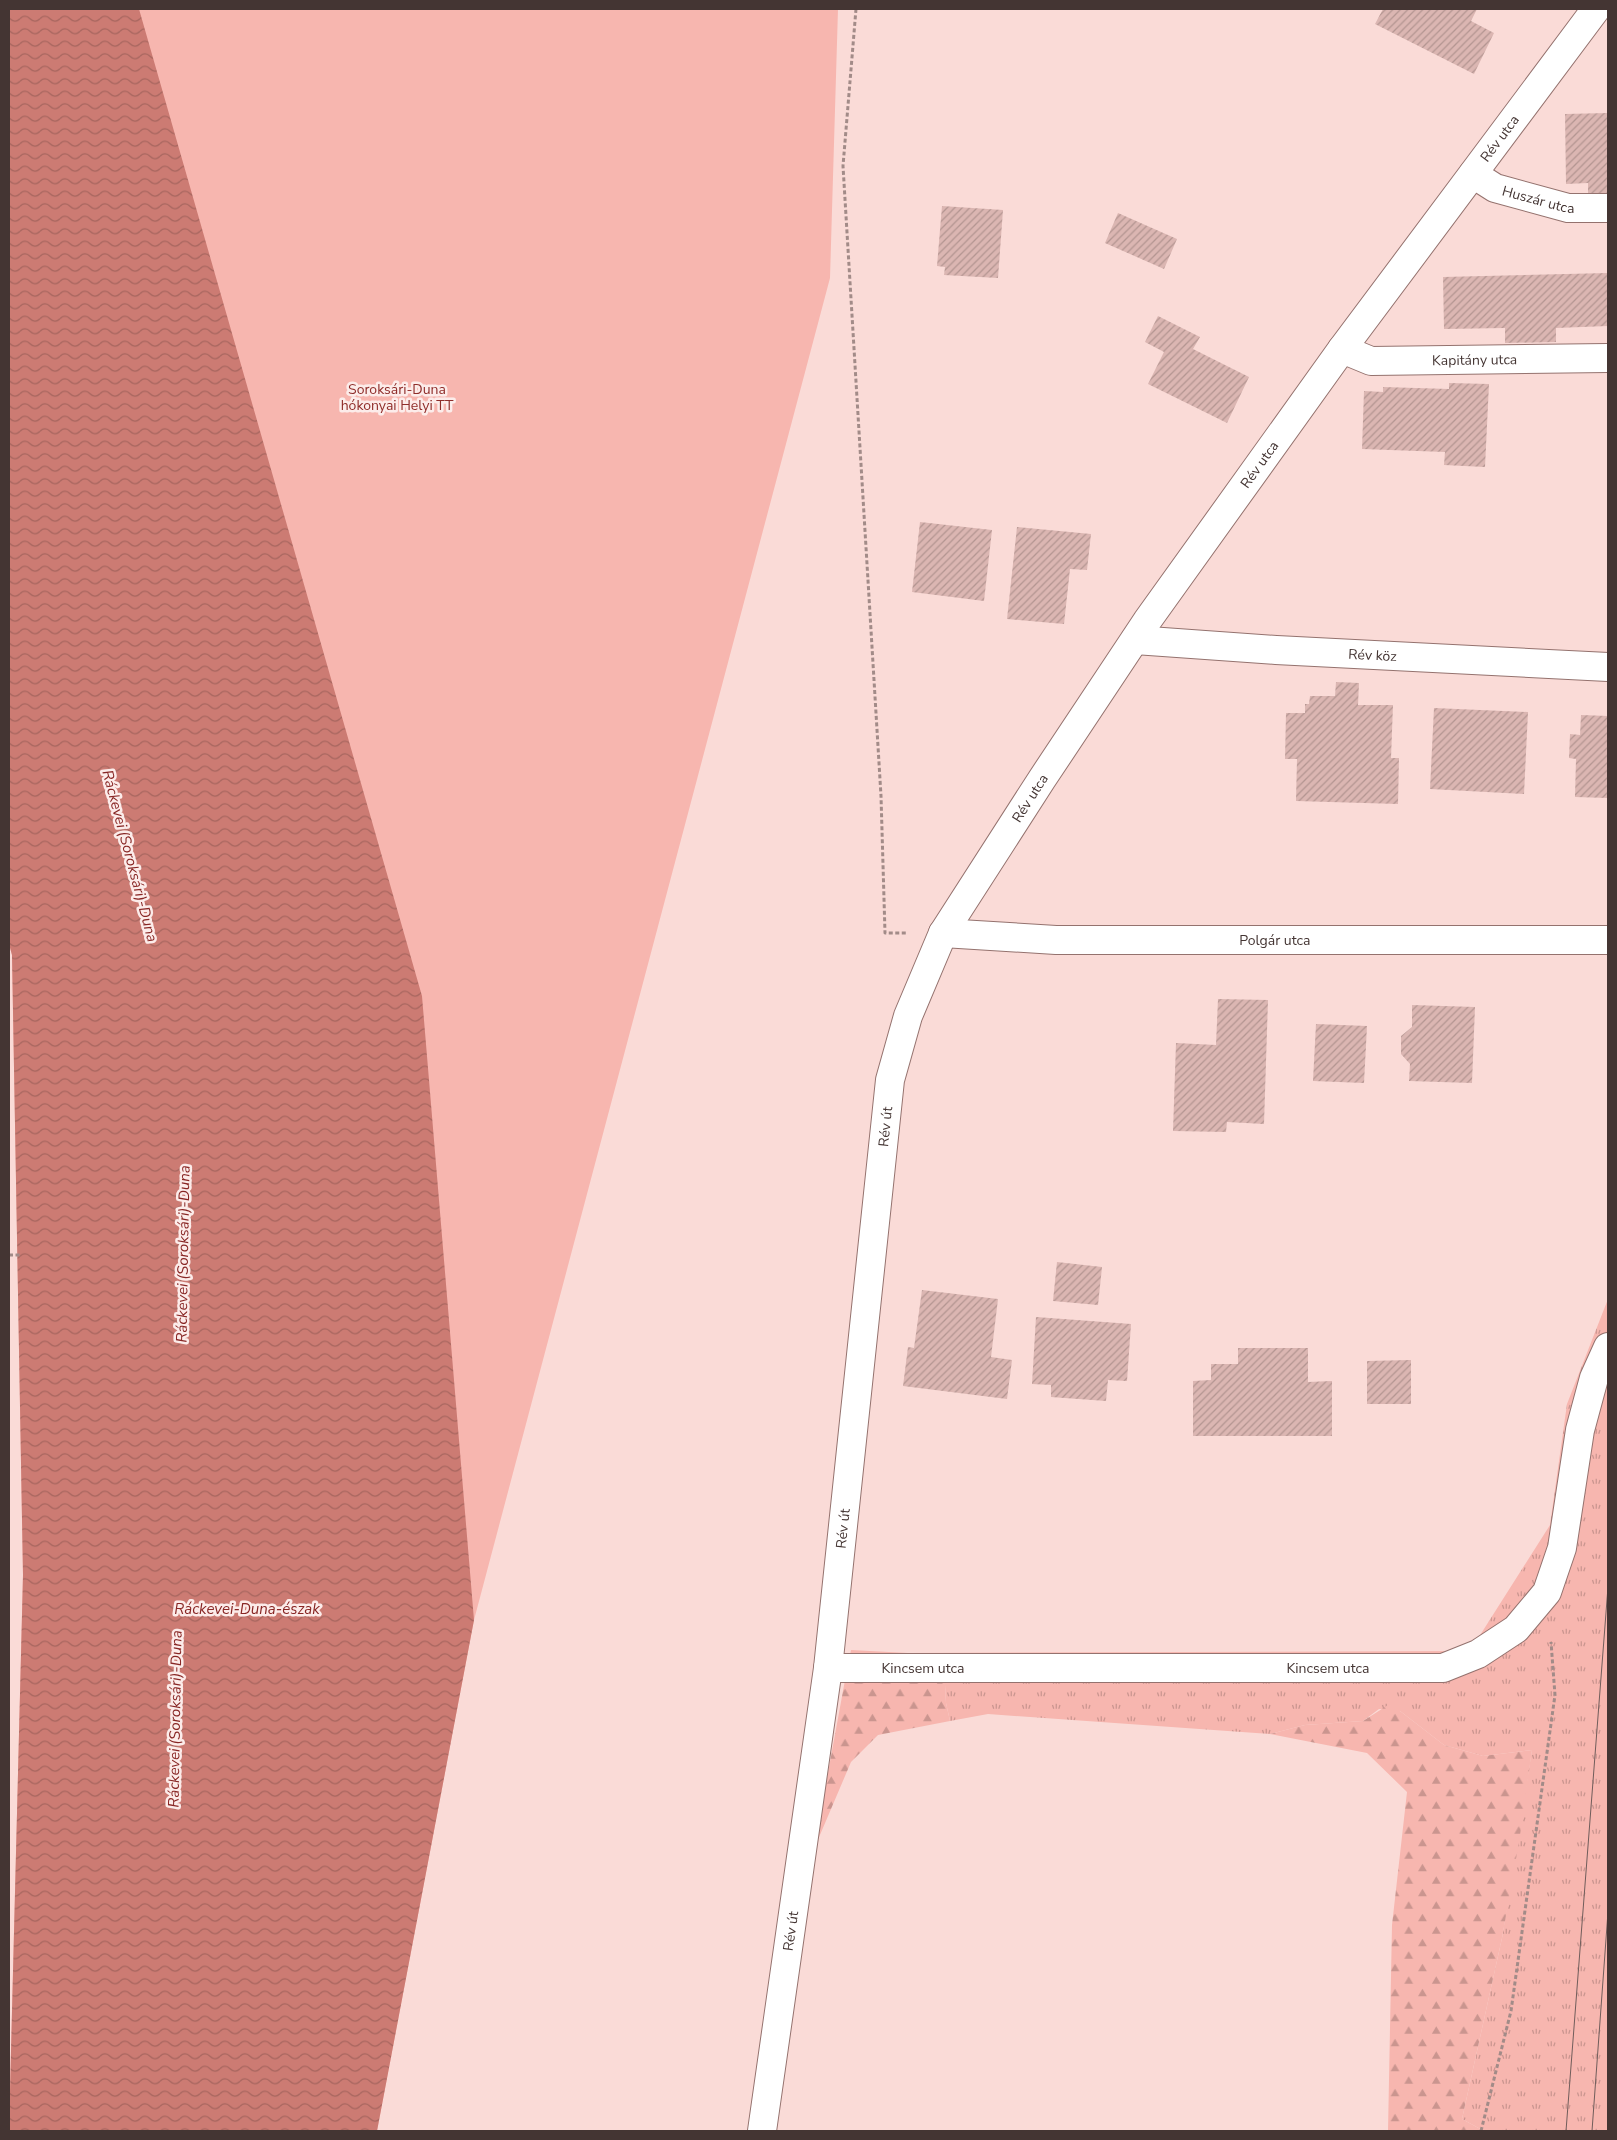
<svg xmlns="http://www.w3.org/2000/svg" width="1617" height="2140" font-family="'Nunito Sans',sans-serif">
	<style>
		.grass { fill: url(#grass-tufts) }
		.forest { fill: url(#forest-firs) }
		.park { fill: #f7b6af }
		.water { fill: url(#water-waves) }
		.building { fill: url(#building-hatch) }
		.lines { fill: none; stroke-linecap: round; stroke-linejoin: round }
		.street-casing { stroke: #94726e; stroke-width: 30 }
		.secondary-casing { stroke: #94726e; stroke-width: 30 }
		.path { stroke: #a28b88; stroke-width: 3; stroke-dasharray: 4 2.5; stroke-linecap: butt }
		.street { stroke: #fff; stroke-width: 28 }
		.secondary { stroke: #fff; stroke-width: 28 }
		.tram { stroke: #705d5b; stroke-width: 1 }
		.labels { text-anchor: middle; stroke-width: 5; stroke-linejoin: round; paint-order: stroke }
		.street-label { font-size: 14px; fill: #443533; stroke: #fcecea }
		.park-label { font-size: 14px; fill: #8f2d2a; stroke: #fcecea }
		.water-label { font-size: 15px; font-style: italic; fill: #882624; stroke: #fcecea }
	</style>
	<defs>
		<pattern id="grass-tufts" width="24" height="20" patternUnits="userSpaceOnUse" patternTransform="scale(1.25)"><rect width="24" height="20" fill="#f7b6af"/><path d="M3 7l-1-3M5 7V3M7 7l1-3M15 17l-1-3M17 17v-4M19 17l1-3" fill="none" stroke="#ca958f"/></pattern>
		<pattern id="forest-firs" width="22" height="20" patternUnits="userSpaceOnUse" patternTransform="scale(1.25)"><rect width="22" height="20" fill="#f7b6af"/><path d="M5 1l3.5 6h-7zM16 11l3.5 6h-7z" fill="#ca958f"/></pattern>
		<pattern id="water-waves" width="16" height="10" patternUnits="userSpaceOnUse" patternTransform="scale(1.25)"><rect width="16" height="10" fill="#cc7b73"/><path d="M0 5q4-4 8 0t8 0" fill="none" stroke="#a7665f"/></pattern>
		<pattern id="building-hatch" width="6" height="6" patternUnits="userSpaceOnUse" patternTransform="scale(1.25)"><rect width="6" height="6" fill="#dbb6b2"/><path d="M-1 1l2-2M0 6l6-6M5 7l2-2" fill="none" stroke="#b39591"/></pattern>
	</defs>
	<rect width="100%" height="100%" fill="#fadbd7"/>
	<polygon class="grass" points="1608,1299 1608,2131 1484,2131 1462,2119 1502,1938 1532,1750 1483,1756 1444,1745 1400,1711 1379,1709 1363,1721 1305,1725 1270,1734 988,1714 950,1721 946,1703 945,1685 845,1680 851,1650 908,1653 1470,1651 1550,1525 1567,1404"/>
	<g class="forest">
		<polygon points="932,1677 945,1685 946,1703 950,1721 878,1735 851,1762 814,1849 845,1680"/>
		<polygon points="1396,1700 1400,1711 1444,1745 1483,1756 1532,1750 1519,1842 1502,1938 1462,2119 1484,2131 1388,2131 1392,1925 1407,1792 1367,1753 1270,1734 1305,1725 1363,1721"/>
	</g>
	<polygon class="park" points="9,9 838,9 830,278 474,1620 377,2131 9,2131 23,1575 12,955 9,944"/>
	<polygon class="water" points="9,9 139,9 422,996 474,1620 377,2131 9,2131 23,1575 12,955 9,944"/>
	<g class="building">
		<polygon points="1383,9 1477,9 1471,21 1494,33 1474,74 1375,24"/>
		<polygon points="1608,113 1608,194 1588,195 1588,183 1566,184 1565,114"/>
		<polygon points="942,206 1003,210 998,278 944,275 945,267 937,266"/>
		<polygon points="1118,213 1177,239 1164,269 1105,243"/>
		<polygon points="1608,273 1608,326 1556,328 1556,342 1505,343 1505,328 1444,329 1443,277"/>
		<polygon points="1158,316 1200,337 1193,349 1249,377 1227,423 1148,384 1164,352 1145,342"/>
		<polygon points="1449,383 1489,384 1485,467 1444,465 1445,452 1362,449 1364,391 1383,392 1383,387 1449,389"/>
		<polygon points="920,522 992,530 984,601 912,592"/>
		<polygon points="1017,527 1091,534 1087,570 1070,569 1064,624 1007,619"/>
		<polygon points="1336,682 1359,683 1358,705 1393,705 1391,758 1399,758 1398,804 1296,801 1297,759 1285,759 1286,713 1305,713 1305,704 1309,704 1310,696 1335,696"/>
		<polygon points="1434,708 1528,712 1524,794 1430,789"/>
		<polygon points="1581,715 1608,716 1608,798 1575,797 1576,759 1569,758 1570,734 1580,735"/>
		<polygon points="1218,999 1268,1000 1264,1124 1227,1122 1226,1132 1173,1131 1176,1043 1216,1045"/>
		<polygon points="1412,1005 1475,1007 1472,1083 1409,1081 1410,1064 1401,1054 1401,1036 1412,1027"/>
		<polygon points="1316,1024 1367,1026 1364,1083 1313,1081"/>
		<polygon points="1057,1262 1102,1267 1098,1305 1053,1301"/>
		<polygon points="922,1290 998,1299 991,1357 1012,1360 1007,1399 903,1386 908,1347 914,1348"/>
		<polygon points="1036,1317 1131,1324 1127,1381 1108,1380 1106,1401 1051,1397 1051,1385 1032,1384"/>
		<polygon points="1238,1348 1308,1348 1308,1382 1332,1381 1332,1436 1193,1436 1193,1381 1211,1380 1211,1364 1238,1364"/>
		<polygon points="1411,1360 1411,1404 1367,1404 1367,1361"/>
	</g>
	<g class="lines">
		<defs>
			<g id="street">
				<path id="s1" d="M1473,174L1495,188L1568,208H1608"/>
				<path id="s2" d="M1342,349L1371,361L1608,358"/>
				<path id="s3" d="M1135,640L1276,650L1608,667"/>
				<path id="s4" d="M943,933L1056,940H1608"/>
				<path id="s5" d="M828,1668H1443L1478,1654L1516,1629L1547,1592L1562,1548L1580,1430L1594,1378L1608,1347"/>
			</g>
			<g id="secondary">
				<path id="s6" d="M762,2131L828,1668L890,1080L908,1016L943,933L1042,779L1147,621L1342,349L1596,9"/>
			</g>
		</defs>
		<use href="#street" class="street-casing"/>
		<use href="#secondary" class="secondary-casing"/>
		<g class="path">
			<polyline points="856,9 843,166 881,796 885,933 906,933"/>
			<polyline points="9,1255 22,1255"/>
			<polyline points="1481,2131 1511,2011 1555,1695 1551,1642"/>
		</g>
		<use href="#street" class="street"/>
		<use href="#secondary" class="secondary"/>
		<g class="tram">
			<polyline points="1566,2131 1608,1587"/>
			<polyline points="1592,2131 1608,1912"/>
		</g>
	</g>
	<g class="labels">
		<g class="street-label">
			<text dy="5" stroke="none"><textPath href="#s6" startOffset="2186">Rév utca</textPath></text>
			<text dy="5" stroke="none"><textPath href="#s1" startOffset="71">Huszár utca</textPath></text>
			<text dy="5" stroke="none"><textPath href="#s2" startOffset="135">Kapitány utca</textPath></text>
			<text dy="5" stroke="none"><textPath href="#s6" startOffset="1781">Rév utca</textPath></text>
			<text dy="5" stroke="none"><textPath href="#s3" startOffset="238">Rév köz</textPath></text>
			<text dy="5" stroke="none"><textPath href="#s6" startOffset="1376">Rév utca</textPath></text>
			<text dy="5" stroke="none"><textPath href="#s4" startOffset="332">Polgár utca</textPath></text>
			<text dy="5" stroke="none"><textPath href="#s6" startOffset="1012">Rév út</textPath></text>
			<text dy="5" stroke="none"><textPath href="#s6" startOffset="608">Rév út</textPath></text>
			<text dy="5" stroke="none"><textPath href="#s5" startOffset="95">Kincsem utca</textPath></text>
			<text dy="5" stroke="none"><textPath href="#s5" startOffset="500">Kincsem utca</textPath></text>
			<text dy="5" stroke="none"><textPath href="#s6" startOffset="202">Rév út</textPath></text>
		</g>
		<g class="park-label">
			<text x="397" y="394">Soroksári-Duna<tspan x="397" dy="16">hókonyai Helyi TT</tspan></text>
		</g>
		<g class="water-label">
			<text transform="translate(130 856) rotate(75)" y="5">Ráckevei (Soroksári)-Duna</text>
			<text transform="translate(183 1254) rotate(-89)" y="5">Ráckevei (Soroksári)-Duna</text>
			<text x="247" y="1614">Ráckevei-Duna-észak</text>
			<text transform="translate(175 1719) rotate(-89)" y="5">Ráckevei (Soroksári)-Duna</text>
		</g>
	</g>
	<rect width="1617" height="2140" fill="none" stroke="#443533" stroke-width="20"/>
</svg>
